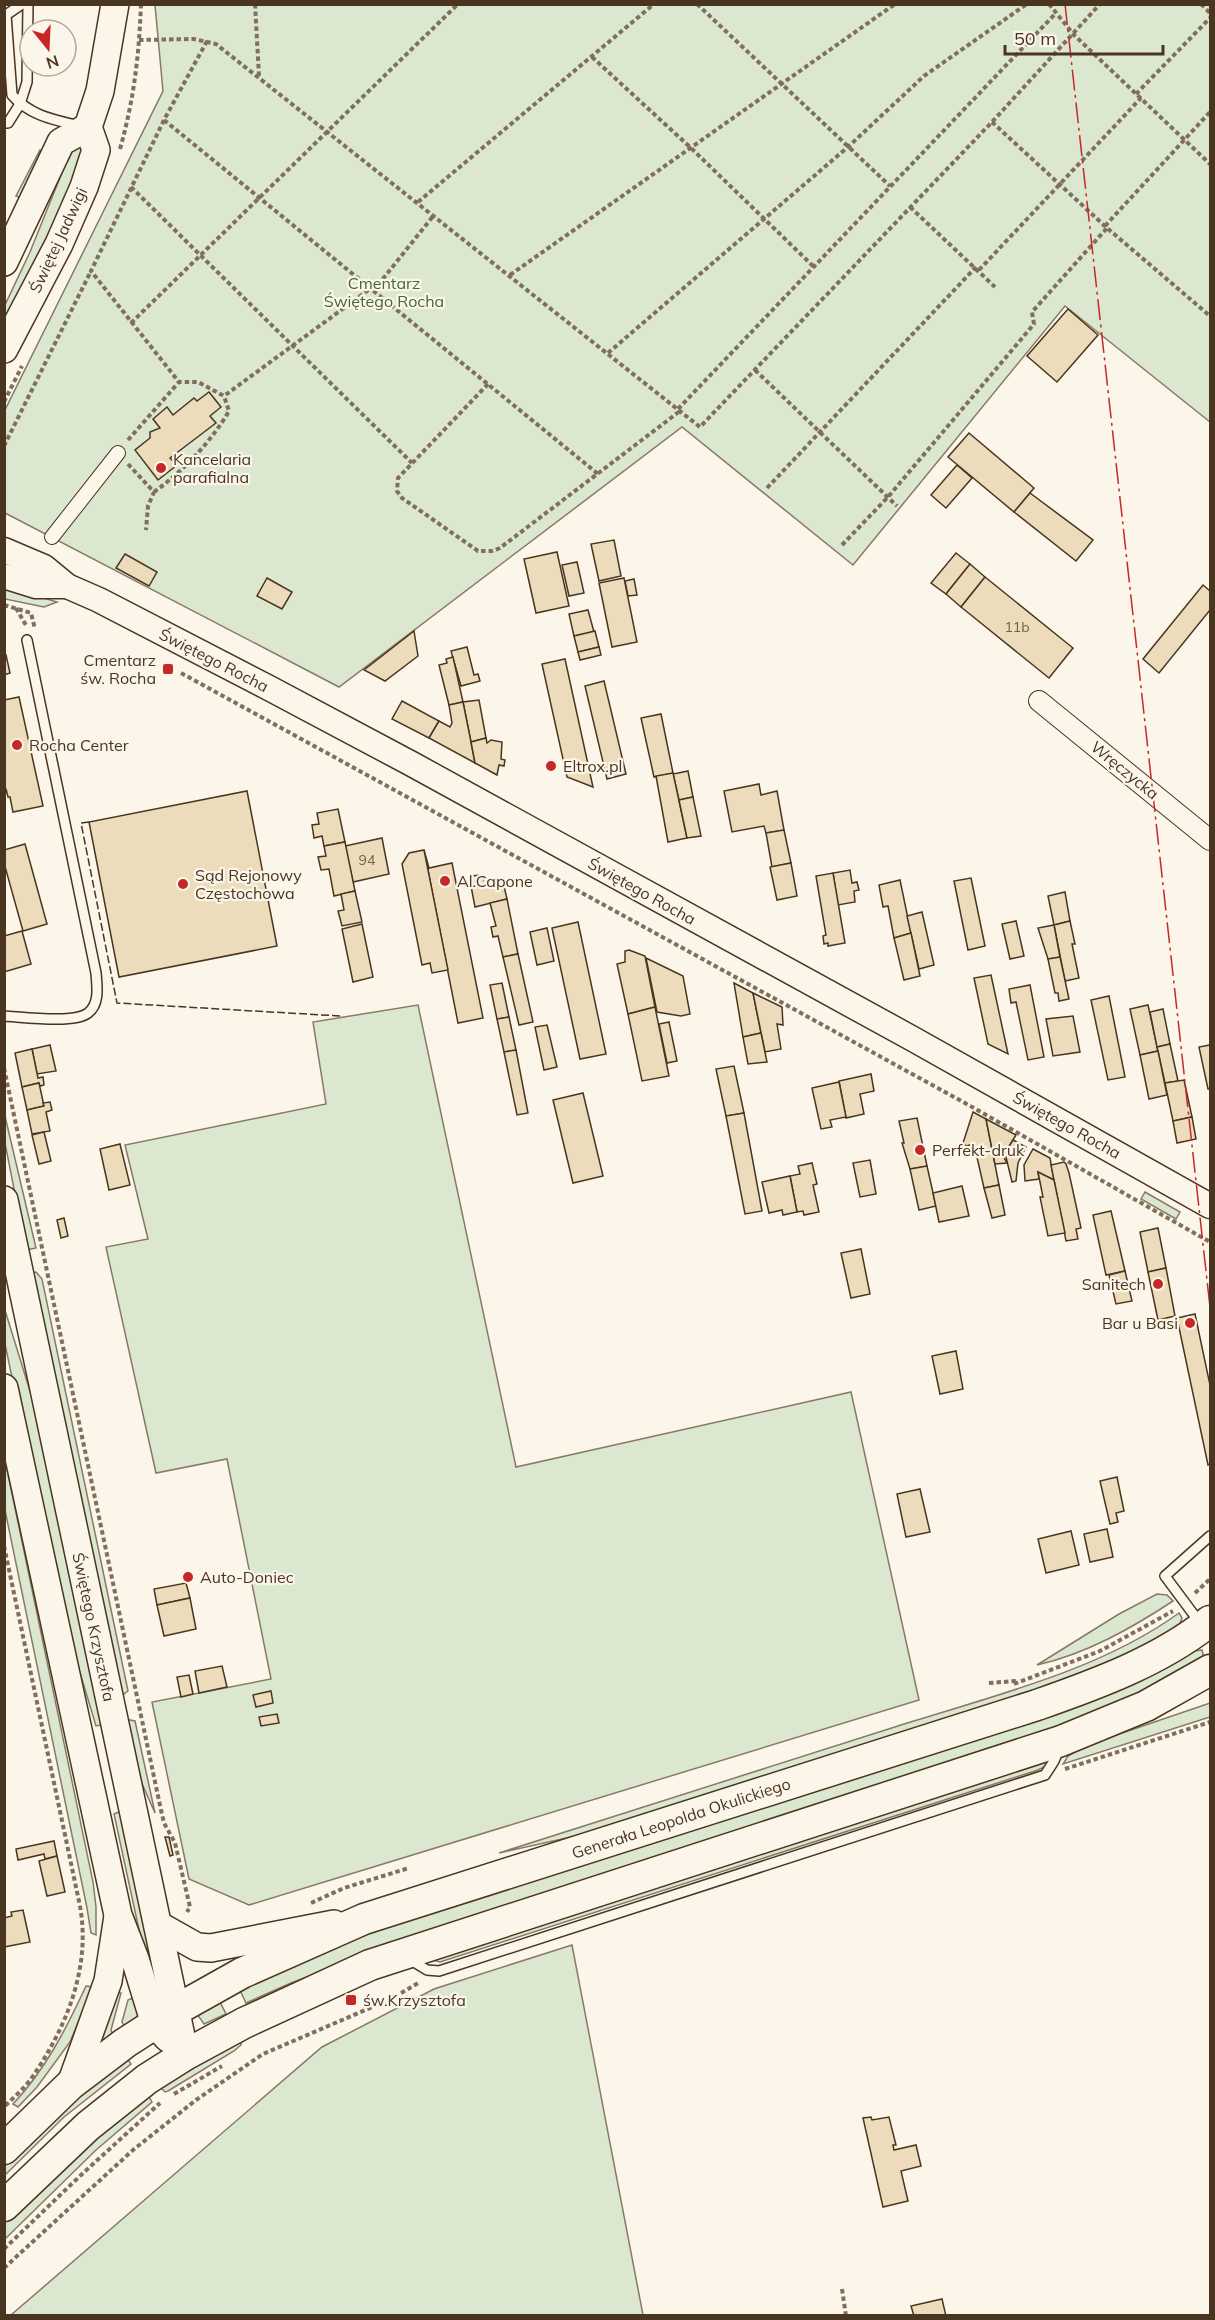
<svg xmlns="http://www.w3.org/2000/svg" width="1215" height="2320" font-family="Mulish,sans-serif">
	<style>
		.green { fill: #dce7d0; stroke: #887966; stroke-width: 1.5 }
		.building { fill: #ecdcbc; stroke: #4a3520; stroke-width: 1.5 }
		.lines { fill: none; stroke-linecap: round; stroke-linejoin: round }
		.service-casing { stroke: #4a3520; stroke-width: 12 }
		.pedestrian-casing { stroke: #4a3520; stroke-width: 16 }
		.minor-casing { stroke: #4a3520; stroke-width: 22 }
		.tertiary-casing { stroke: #4a3520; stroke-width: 27 }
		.secondary-casing { stroke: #4a3520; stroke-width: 30 }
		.primary-casing { stroke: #4a3520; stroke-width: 33 }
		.path { stroke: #7f6f5c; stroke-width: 4; stroke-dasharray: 4.5 3; stroke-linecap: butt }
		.service { stroke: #fbf6e9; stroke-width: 9 }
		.pedestrian { stroke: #fbf6e9; stroke-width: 14 }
		.minor { stroke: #fbf6e9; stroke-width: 20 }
		.tertiary { stroke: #fbf6e9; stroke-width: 24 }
		.secondary { stroke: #fbf6e9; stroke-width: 27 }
		.primary { stroke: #fbf6e9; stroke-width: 30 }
		.fence { stroke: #4a3520; stroke-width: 1.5; stroke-dasharray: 8 3; stroke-linecap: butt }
		.power { stroke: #c62828; stroke-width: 1.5; stroke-dasharray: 21 4.5 3 4.5; stroke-linecap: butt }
		.poi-dot { fill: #c62828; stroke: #fbf6e9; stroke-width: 2 }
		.labels { text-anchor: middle; stroke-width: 4.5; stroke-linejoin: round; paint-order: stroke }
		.number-label { font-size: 14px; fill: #725f47 }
		.street-label { font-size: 16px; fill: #4a3520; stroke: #fbf6e9 }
		.park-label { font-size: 16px; fill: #436837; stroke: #fbf6e9 }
		.poi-label { font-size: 16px; fill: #4a3520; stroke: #fbf6e9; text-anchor: start }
	</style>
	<rect width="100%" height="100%" fill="#fbf6e9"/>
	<g class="green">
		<polygon points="155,5 1210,5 1210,422 1065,306 853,565 682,427 339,687 5,513 4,412 163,91"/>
		<polygon points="76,138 87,141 63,205 5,323 5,305 30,252"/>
		<polygon points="40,150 44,153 23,198 16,196"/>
		<polygon points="5,586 57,602 44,607 5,599"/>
		<polygon points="418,1005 516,1467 851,1392 919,1700 249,1905 189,1879 152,1702 271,1679 227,1459 156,1473 106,1247 148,1239 125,1145 326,1104 313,1022"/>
		<polygon points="4,1112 36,1248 26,1250 5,1143"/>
		<polygon points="1145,1192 1180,1212 1176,1219 1141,1199"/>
		<polygon points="36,1272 42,1279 128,1691 120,1697 31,1273"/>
		<polygon points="4,1307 34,1404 102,1725 96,1726 63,1616 45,1535 5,1344"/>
		<polygon points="5,1460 93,1882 96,1907 96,1935 91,1933 87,1908 5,1510"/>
		<path d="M1157,1594L1167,1595L1173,1601C1132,1628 1086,1654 1037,1665L1119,1614Z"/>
		<path d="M1179,1613L1182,1618L1179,1626L1120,1659L1046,1688L598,1831L499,1853C632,1811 765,1769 898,1726C992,1696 1099,1671 1179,1613Z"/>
		<polygon points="1202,1650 1204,1658 1195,1669 1081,1721 427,1932 291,1983 246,2003 239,1988 296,1961 390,1926 1192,1651"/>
		<polygon points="1210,1703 1210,1717 1063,1764 1068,1756 1087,1745"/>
		<polygon points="125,1719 135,1721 155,1813 140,1779"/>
		<polygon points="1048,1756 1046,1766 1038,1770 440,1962 432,1960"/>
		<polygon points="121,1811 153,1965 147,1967 114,1814"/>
		<polygon points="572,1945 643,2315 11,2315 322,2047 434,1989"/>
		<path d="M86,1986L93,1987L70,2042L37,2087L18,2107L13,2104C46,2069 66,2029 86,1986Z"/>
		<polygon points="116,1993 121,1993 111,2030 114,2037 105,2041 102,2039"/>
		<polygon points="135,1997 140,2018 125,2028 122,2022 128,2000"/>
		<polygon points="218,1998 226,2014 204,2024 197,2014"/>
		<polygon points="241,2040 241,2045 234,2051 168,2091 165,2092 158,2085"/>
		<polygon points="126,2057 131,2064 64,2117 5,2175 5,2166 51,2119"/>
		<polygon points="147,2093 152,2102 96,2150 5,2239 5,2222 88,2143"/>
	</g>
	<g class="building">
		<polygon points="1068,309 1098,335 1057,382 1027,356"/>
		<polygon points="209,392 221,407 210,416 216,423 170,458 177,465 158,480 135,450 150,438 150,432 160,428 153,419 167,407 173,415 194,398 197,401"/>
		<polygon points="969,433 1034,488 1014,512 948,457"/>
		<polygon points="957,465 972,478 946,508 931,495"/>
		<polygon points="1030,493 1093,540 1076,561 1014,512"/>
		<polygon points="614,540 621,576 599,581 591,544"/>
		<polygon points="557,552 569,606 536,613 524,559"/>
		<polygon points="956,553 970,564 946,594 931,583"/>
		<polygon points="125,554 157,572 149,586 116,568"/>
		<polygon points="577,562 584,593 569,596 562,565"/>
		<polygon points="970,564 985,577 961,607 946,594"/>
		<polygon points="985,577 1073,648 1049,678 961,607"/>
		<polygon points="267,578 292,592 282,609 257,596"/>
		<polygon points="624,578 637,642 612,647 599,583"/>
		<polygon points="634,579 637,595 628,596 625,581"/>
		<polygon points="1203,585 1210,591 1210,610 1159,673 1143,659"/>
		<polygon points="588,610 594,632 574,636 569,614"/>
		<polygon points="414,631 418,656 385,681 364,670"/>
		<polygon points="595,631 599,647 578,652 574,636"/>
		<polygon points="467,647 474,675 478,674 480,681 461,686 451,651"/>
		<polygon points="599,647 601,655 580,660 578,652"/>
		<polygon points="6,655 10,673 4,675 4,656"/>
		<polygon points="453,657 463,702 449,705 439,665 447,663 446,659"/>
		<polygon points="565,659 593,787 567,777 542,664"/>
		<polygon points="604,681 626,774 607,779 585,686"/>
		<polygon points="19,697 43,806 13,812 10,797 8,797 6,789 4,789 4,700"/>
		<polygon points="479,700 486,738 471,742 463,702"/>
		<polygon points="402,701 439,721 429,738 392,719"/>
		<polygon points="463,702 471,742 475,763 429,738 439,721 450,727 452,723 449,705"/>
		<polygon points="661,714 673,773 654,777 641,718"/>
		<polygon points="486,738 487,743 491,740 502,742 501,759 505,760 504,766 499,765 497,775 475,763 471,742"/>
		<polygon points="688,771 693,797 679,800 673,774"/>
		<polygon points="673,773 687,838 668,842 656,776"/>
		<polygon points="759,784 761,795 777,791 784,830 766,833 764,826 732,832 724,791"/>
		<polygon points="247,791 277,946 119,977 89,822"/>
		<polygon points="693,797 701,836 687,838 679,800"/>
		<polygon points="338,809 345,842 324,846 322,836 314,838 312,825 319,824 317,813"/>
		<polygon points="784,830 791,863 772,867 766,833"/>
		<polygon points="382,838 389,874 353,882 345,846"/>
		<polygon points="345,842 355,891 334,896 329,869 321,870 318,857 326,856 324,846"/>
		<polygon points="25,844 47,924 23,931 4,863 4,850"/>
		<polygon points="424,850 429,868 452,863 483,1018 458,1023"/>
		<polygon points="424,850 448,970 432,973 430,963 422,965 402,864 409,853"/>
		<polygon points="791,863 797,896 777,900 770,867"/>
		<polygon points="850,870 852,883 857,882 859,890 854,891 855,902 838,905 833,873"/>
		<polygon points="833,873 845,943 828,946 828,943 824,944 823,936 826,935 816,876"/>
		<polygon points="483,875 484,880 496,878 503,882 507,899 475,907 469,876"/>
		<polygon points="971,878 985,946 968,950 954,881"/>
		<polygon points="900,880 911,933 894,938 888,906 883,907 879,885"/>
		<polygon points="355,891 362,922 342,926 338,911 344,910 341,894"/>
		<polygon points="1065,892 1070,921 1054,925 1048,896"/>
		<polygon points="507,899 518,954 503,957 498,936 493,937 491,927 496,926 490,903"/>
		<polygon points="922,912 934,965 919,969 907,916"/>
		<polygon points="1016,921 1024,956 1010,959 1002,924"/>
		<polygon points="1070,921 1075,944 1072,944 1079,978 1065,981 1054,925"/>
		<polygon points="578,922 606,1054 580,1059 552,928"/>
		<polygon points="362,924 373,977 353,982 342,929"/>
		<polygon points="1054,925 1060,957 1048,959 1038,928"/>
		<polygon points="547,928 554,961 537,965 530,932"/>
		<polygon points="22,931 31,964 4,972 4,936"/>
		<polygon points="911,933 920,976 904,980 894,938"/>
		<polygon points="629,950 645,956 655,1007 628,1014 617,964 625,962 625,951"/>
		<polygon points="518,954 533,1022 519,1025 503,957"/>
		<polygon points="1060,957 1069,999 1059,1001 1058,993 1055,993 1048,959"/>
		<polygon points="646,958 683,976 690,1014 681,1016 657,1012"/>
		<polygon points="991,975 1008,1054 988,1044 974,978"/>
		<polygon points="502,983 509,1017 497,1019 490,985"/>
		<polygon points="734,983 753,993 761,1033 743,1037"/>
		<polygon points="1030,985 1044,1057 1028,1060 1016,1002 1011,1003 1009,989"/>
		<polygon points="753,993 782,1007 783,1025 777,1024 781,1049 765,1052"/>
		<polygon points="1109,996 1125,1077 1108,1080 1091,1000"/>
		<polygon points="1148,1005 1158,1051 1140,1055 1130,1009"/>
		<polygon points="655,1007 669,1076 642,1081 628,1014"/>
		<polygon points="1163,1009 1170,1044 1157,1047 1150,1012"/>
		<polygon points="1073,1016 1080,1052 1053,1056 1046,1019"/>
		<polygon points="509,1017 516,1050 504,1052 497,1019"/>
		<polygon points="669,1022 677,1061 667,1063 659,1024"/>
		<polygon points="547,1025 557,1067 544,1070 535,1027"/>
		<polygon points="761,1033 767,1062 748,1064 743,1037"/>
		<polygon points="1170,1044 1178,1081 1165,1083 1157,1047"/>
		<polygon points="50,1045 56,1071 37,1074 32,1049"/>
		<polygon points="1210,1045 1210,1089 1208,1089 1199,1047"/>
		<polygon points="32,1049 38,1078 43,1077 44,1085 40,1086 39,1083 22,1087 15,1053"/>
		<polygon points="516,1050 528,1113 517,1115 504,1052"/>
		<polygon points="1158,1051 1167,1095 1149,1099 1140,1055"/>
		<polygon points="734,1066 744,1113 726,1116 716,1069"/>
		<polygon points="871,1074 874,1091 860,1094 864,1114 846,1118 839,1081"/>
		<polygon points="1184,1080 1192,1117 1173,1121 1165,1083"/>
		<polygon points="839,1082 846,1117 830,1120 832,1127 821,1129 812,1088"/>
		<polygon points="39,1083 44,1106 27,1110 22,1087"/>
		<polygon points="583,1093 603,1176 573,1183 553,1100"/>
		<polygon points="50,1102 52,1110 46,1112 50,1131 32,1134 27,1110 44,1106 43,1103"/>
		<polygon points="973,1112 986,1119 999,1185 984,1188 974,1144 966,1146 963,1143"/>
		<polygon points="744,1113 762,1211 745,1214 726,1116"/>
		<polygon points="1192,1117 1196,1139 1177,1143 1173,1121"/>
		<polygon points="917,1118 927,1166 910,1169 902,1143 904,1143 899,1121"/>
		<polygon points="986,1119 1016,1135 1003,1156 1007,1163 995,1164"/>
		<polygon points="44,1132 51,1161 39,1164 32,1135"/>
		<polygon points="1013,1140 1026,1147 1018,1163 1016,1181 1012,1182 1006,1157 1003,1156"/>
		<polygon points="120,1144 130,1185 109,1190 100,1149"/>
		<polygon points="1033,1149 1050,1158 1054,1180 1038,1172 1039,1179 1025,1181 1024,1165"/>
		<polygon points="870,1160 876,1194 860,1197 853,1163"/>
		<polygon points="1064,1162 1066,1164 1069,1173 1081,1228 1076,1229 1078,1239 1066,1241 1051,1165"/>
		<polygon points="812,1163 817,1184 813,1185 819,1212 804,1215 803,1211 797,1212 790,1176 800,1174 798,1166"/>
		<polygon points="927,1166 936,1206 919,1210 910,1169"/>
		<polygon points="1038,1172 1054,1180 1065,1233 1048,1236 1040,1197 1043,1197"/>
		<polygon points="790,1176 797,1212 783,1215 782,1210 769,1213 762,1182"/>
		<polygon points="999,1185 1005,1215 992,1218 984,1188"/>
		<polygon points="962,1186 969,1216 939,1222 933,1193"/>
		<polygon points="1111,1211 1125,1271 1106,1275 1093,1215"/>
		<polygon points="64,1218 68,1236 61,1238 57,1220"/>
		<polygon points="1158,1228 1166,1268 1148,1272 1140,1232"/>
		<polygon points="861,1249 870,1294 851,1298 841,1253"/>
		<polygon points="1166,1268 1175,1316 1158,1320 1148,1272"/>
		<polygon points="1125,1271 1132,1301 1116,1304 1109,1275"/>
		<polygon points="1195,1314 1210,1385 1210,1464 1208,1465 1177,1318"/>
		<polygon points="956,1351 963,1389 940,1394 932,1356"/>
		<polygon points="1117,1477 1124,1511 1116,1513 1118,1522 1110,1524 1100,1481"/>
		<polygon points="920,1489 930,1532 906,1537 897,1494"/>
		<polygon points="1107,1529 1113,1557 1090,1562 1084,1534"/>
		<polygon points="1071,1531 1079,1565 1046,1573 1038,1539"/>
		<polygon points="186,1583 190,1598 157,1605 154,1589"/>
		<polygon points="190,1598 196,1629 164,1636 157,1605"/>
		<polygon points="222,1666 227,1687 199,1693 195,1671"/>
		<polygon points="189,1675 193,1694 181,1697 177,1677"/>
		<polygon points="271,1691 273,1703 256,1707 253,1695"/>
		<polygon points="277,1714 279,1723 261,1726 259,1717"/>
		<polygon points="165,1837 169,1837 173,1855 170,1856"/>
		<polygon points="54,1841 57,1856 45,1859 44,1854 18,1860 16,1849"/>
		<polygon points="57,1856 65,1892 47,1896 39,1861"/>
		<polygon points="23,1910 30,1942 4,1947 4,1918 12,1916 11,1912"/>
		<polygon points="871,2117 872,2120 889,2117 896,2145 893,2145 894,2150 916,2145 921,2166 901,2171 908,2201 883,2207 863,2118"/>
		<polygon points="942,2299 946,2316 914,2316 911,2306"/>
	</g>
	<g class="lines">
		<defs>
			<g id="service">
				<path d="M22,4L6,15L12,95C30,116 55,120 80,126"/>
				<polyline points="4,123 8,123 20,104 27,82 28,4"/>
				<path d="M4,1016C23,1017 74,1024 88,1013C100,1004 97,986 96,973L27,640"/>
				<polyline points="1200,1623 1165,1576 1210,1536"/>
				<polyline points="409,1959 427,1970 439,1971 1045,1775 1054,1761 1059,1749"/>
			</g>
			<polyline id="pedestrian" points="52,537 118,453"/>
			<polyline id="minor" points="1039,701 1210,840"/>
			<g id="tertiary">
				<polyline points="4,550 44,567 67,586 99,600 269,688 410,763 913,1039 1210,1206"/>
				<polyline points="4,576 36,586 67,586"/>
			</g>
			<g id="secondary">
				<polyline points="4,262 61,142 88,127"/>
				<polyline points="4,349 59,244 84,187 96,150 88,127 100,91 115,4"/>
				<polyline points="4,1200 185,2055"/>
				<polyline points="4,1388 118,1915 135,1959 155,2024 168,2038"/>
				<polyline points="158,1925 197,1947 211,1948 334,1924"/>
				<polyline points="71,2084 108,1981 118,1916"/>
			</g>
			<g id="primary">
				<path d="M4,2149L71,2084L125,2043L176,2010L242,1973L364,1919L1037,1705C1097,1684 1160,1661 1210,1621"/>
				<polyline points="4,2206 88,2126 147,2079 185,2055 244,2023 370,1965 1061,1741 1146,1706 1210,1670"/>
			</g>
		</defs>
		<use href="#service" class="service-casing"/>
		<use href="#pedestrian" class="pedestrian-casing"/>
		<use href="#minor" class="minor-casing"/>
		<use href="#tertiary" class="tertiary-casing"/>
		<use href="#secondary" class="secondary-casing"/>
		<use href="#primary" class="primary-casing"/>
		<g class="path">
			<polyline points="255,4 259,76"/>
			<polyline points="697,4 890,186"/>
			<polyline points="1049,4 1074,35 1210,164"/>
			<polyline points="1201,4 1210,13"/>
			<polyline points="139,40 194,39 216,44 700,427 992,122 1100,4"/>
			<polyline points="207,41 164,120 91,271 179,382 198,382 224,396 382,280 434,215"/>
			<polyline points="592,57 691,148 814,267"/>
			<polyline points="1136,94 1210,18"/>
			<polyline points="164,120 598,474"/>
			<polyline points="992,122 1107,228 1210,316"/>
			<path d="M120,149C134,99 139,56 141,4"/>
			<polyline points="131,187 412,463"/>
			<polyline points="418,202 654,4"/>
			<polyline points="910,207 995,287"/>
			<polyline points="1105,226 1210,112"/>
			<polyline points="979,270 1141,98"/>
			<polyline points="510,275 895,4"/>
			<polyline points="131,323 458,4"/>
			<polyline points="608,353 849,146 924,76 1027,4"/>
			<polyline points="755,370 897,506"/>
			<polyline points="488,384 398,478 397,491 402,498 478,551 492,551 500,548 680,411"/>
			<polyline points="4,402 22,366"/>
			<polyline points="678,409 1056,13"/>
			<polyline points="128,440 179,382"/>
			<polyline points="4,446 91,271"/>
			<polyline points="128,464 154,492 148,506 146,530"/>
			<polyline points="767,488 976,267"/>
			<path d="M154,492C183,471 211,442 229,411L224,396"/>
			<polyline points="842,545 888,497 1034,324 1032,312 1107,228"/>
			<polyline points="4,605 31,613 35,629"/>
			<polyline points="16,608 27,627"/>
			<polyline points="181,673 965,1103 1210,1242"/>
			<polyline points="4,1068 161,1810 164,1823 175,1843 190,1907 187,1912"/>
			<path d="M4,1546L80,1906C91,1967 67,2026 33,2076C25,2088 14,2097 4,2107"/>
			<polyline points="1195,1593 1210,1579"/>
			<polyline points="989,1683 1016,1681"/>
			<polyline points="1014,1684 1100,1651 1173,1611"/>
			<polyline points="1065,1769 1210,1722"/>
			<polyline points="311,1903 344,1888 409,1868"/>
			<polyline points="174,2094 222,2066"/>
			<polyline points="4,2249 81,2175 160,2103"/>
			<polyline points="4,2268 133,2150 196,2100 263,2054 391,1999 420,1982"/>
			<polyline points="842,2289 846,2316"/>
		</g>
		<use href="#service" class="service"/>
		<use href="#pedestrian" class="pedestrian"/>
		<use href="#minor" class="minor"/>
		<use href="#tertiary" class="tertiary"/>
		<use href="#secondary" class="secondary"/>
		<use href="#primary" class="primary"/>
		<polyline class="fence" points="89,822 81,823 117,1003 340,1016"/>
		<polyline class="power" points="1065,4 1210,1307"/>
	</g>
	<g class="poi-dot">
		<circle cx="161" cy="468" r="6"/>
		<rect x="162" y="663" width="12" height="12" rx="3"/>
		<circle cx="17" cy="745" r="6"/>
		<circle cx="551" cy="766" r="6"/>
		<circle cx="445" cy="881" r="6"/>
		<circle cx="183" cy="884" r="6"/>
		<circle cx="920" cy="1150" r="6"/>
		<circle cx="1158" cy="1284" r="6"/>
		<circle cx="1190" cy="1323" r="6"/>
		<circle cx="188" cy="1577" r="6"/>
		<rect x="345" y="1994" width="12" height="12" rx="3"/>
	</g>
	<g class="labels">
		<g class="number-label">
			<text x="1017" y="632">11b</text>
			<text x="367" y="865">94</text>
		</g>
		<g class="street-label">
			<text transform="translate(58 240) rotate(-65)" y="6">Świętej Jadwigi</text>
			<text transform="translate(214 660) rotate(27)" y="6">Świętego Rocha</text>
			<text transform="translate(1125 770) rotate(39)" y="6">Wręczycka</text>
			<text transform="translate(642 891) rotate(29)" y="6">Świętego Rocha</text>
			<text transform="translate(1067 1125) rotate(29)" y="6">Świętego Rocha</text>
			<text transform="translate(94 1627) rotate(78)" y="6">Świętego Krzysztofa</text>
			<text transform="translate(681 1818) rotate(-18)" y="6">Generała Leopolda Okulickiego</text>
		</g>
		<g class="park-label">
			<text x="384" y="289">Cmentarz<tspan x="384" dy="18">Świętego Rocha</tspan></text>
		</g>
		<g class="poi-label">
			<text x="173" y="465">Kancelaria<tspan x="173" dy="18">parafialna</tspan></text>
			<text x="156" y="666" text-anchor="end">Cmentarz<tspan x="156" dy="18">św. Rocha</tspan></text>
			<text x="29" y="751">Rocha Center</text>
			<text x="563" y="772">Eltrox.pl</text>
			<text x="195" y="881">Sąd Rejonowy<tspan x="195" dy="18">Częstochowa</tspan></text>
			<text x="457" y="887">Al.Capone</text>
			<text x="932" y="1156">Perfekt-druk</text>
			<text x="1146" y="1290" text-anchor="end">Sanitech</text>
			<text x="1178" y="1329" text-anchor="end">Bar u Basi</text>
			<text x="200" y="1583">Auto-Doniec</text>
			<text x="363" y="2006">św.Krzysztofa</text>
		</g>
	</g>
	<rect width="1215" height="2320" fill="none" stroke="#4a3520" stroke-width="12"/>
	<g transform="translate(48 48) rotate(162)"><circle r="28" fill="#fbf6e9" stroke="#b4a999" stroke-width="1.5"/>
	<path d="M0-4.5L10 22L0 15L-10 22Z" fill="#c62828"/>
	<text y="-9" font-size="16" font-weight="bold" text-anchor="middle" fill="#4a3520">N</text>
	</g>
	<path d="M1005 45v9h158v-9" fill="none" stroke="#4a3520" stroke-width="3"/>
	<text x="1014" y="45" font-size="18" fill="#4a3520" stroke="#fbf6e9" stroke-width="4.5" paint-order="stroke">50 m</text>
</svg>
